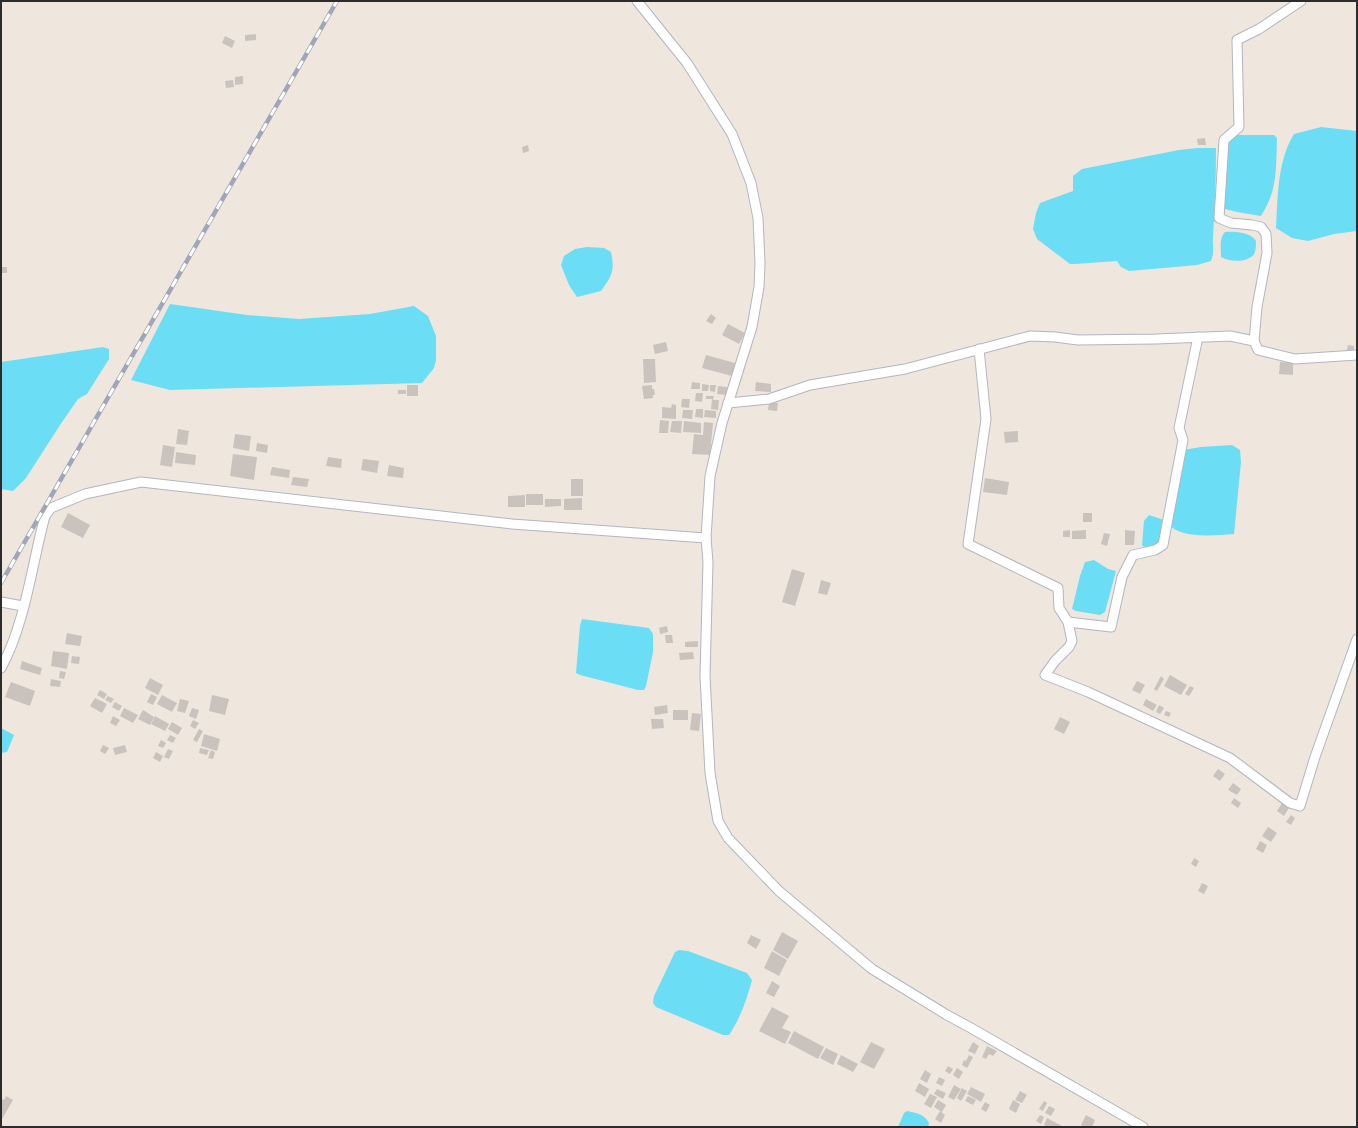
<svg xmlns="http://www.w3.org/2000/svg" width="1358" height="1128" font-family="'Sofia Sans Condensed',sans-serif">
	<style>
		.water { fill: #6bdef6 }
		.building { fill: #cac3bd }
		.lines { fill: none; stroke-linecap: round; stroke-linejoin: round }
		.street-casing { stroke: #b2b6c1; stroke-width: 11 }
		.street { stroke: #fff; stroke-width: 9 }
		.rail-casing { stroke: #a0a6b8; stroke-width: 4.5 }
		.rail { stroke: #fff; stroke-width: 3; stroke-dasharray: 9; stroke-linecap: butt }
	</style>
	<rect width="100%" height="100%" fill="#efe6de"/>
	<g class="water">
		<path d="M1321,127L1357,131V231L1334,234L1308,241L1292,238L1276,228C1278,196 1277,162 1294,134Z"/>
		<path d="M1236,135H1274L1277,138C1276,167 1278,190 1261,216L1237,212L1225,209L1224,202L1228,140Z"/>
		<path d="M1197,148H1216C1216,177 1215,207 1213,236C1212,246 1215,250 1211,261L1197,265L1129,271L1121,267L1117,261L1075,264H1070L1037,239L1033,229L1036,213L1040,203L1073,191V176L1082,169L1179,150Z"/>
		<path d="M1225,232C1234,231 1251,232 1256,241C1256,245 1256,251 1254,254C1248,263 1229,262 1221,257C1221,248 1219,238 1225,232Z"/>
		<path d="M587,247L604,248L611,252C615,272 612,275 601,291L577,297L569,285L561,265L564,256L575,249Z"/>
		<polygon points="170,304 247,315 299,319 370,314 414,306 428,316 436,336 436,360 434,368 422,383 170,390 131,380"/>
		<polygon points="103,347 109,349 109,359 87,394 78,399 60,425 26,478 13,491 1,489 1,362"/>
		<path d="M1232,445L1240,450L1241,462L1234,534C1215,535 1188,539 1171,527L1183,450L1201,447Z"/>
		<polygon points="1149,515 1164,520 1160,540 1157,545 1145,548 1142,545 1144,521"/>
		<polygon points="1094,560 1108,569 1116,571 1105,612 1100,615 1076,611 1072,609 1080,576 1085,562"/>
		<polygon points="582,619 649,628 653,634 653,652 646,686 644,690 638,690 580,675 576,673 580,626"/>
		<polygon points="1,728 14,735 7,752 1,753"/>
		<path d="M679,950L688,951L747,973L752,980C747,999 740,1019 729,1035H723L656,1007L653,1003L654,996L675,952Z"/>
		<path d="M907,1111C917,1113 924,1114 929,1123L928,1127H898L904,1113Z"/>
	</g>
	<g class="building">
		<polygon points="256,34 256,40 245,41 245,35"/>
		<polygon points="225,36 235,41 232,48 222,43"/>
		<polygon points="243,76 243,84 235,85 235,77"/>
		<polygon points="233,80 234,87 226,88 225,81"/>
		<polygon points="1205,138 1206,145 1198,145 1197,139"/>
		<polygon points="528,145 529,151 523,153 522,147"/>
		<rect x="1" y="267" width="6" height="6"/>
		<polygon points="711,314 716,318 712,324 706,321"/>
		<polygon points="728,324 745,333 739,344 722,335"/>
		<polygon points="666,342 668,351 655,354 653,345"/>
		<polygon points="1348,345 1354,346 1354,350 1347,350"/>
		<polygon points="706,355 735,363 732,376 702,368"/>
		<polygon points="643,359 655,359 656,382 644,383"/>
		<polygon points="1280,362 1293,363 1293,375 1279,374"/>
		<polygon points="692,382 700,383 700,389 691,389"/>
		<polygon points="756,382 771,384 771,392 755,391"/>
		<polygon points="702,384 709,385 708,391 702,391"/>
		<rect x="407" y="385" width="11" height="11"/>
		<polygon points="652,385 652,389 654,389 655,395 653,395 653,398 644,399 642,386"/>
		<polygon points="710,385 716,385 715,392 710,391"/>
		<polygon points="718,386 727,387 726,395 717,394"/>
		<rect x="398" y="390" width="8" height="4"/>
		<polygon points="696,393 703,393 702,402 695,401"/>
		<polygon points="706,396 714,396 713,400 719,400 718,410 711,409 712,399 706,399"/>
		<polygon points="682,399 690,399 689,408 681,407"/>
		<polygon points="769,403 778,403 777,411 768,410"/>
		<polygon points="672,404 676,405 676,419 662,418 662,407 671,408"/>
		<polygon points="696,409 703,409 703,418 695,417"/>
		<polygon points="683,410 693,410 692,419 682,418"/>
		<polygon points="705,410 716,411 716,418 704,417"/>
		<polygon points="660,420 669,421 668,433 659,433"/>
		<polygon points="672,421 682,421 681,433 670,432"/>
		<polygon points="684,421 701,423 701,433 683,432"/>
		<polygon points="704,422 713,423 710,455 692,454 694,434 703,435"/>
		<polygon points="178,429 189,431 187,445 176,444"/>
		<polygon points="1018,431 1018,442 1005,443 1004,432"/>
		<polygon points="235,434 251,436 249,451 233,448"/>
		<polygon points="257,443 268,445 267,453 256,451"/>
		<polygon points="163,445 175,447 172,467 160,465"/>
		<polygon points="176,452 196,455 195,465 175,463"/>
		<polygon points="233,454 257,457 254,480 230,476"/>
		<polygon points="328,457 342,459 341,468 326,466"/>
		<polygon points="363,459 379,461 377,473 361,470"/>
		<polygon points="389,465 404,468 403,478 387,476"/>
		<polygon points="272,467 290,470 289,478 270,475"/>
		<polygon points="293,477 309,479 307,487 291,485"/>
		<polygon points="985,478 1009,482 1007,495 983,492"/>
		<rect x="571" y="479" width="12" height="17"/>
		<rect x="526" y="494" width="17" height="11"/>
		<polygon points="525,495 525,507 508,507 508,496"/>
		<polygon points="582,498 582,510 564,510 564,499"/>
		<polygon points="545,499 561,499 561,506 545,507"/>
		<polygon points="68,513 90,525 83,538 61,527"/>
		<rect x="1083" y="513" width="9" height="9"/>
		<polygon points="1070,530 1070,537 1063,537 1063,531"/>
		<polygon points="1086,530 1086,539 1072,539 1072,531"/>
		<polygon points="1125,530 1135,531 1134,545 1125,545"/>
		<polygon points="1104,533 1110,534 1107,546 1101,544"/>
		<polygon points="792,569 805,573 795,606 782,602"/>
		<polygon points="821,580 831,583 827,595 818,593"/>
		<polygon points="667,626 668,632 660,634 659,628"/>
		<polygon points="67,633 82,636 80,646 65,644"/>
		<polygon points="665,635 672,635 673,643 666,643"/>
		<polygon points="698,641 698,647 685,647 685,642"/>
		<polygon points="53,651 69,653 67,669 51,666"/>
		<polygon points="693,652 694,659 680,660 679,653"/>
		<polygon points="72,656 80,657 79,664 71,663"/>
		<polygon points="22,661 42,668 40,675 20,669"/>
		<polygon points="60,671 66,672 64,679 59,678"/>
		<polygon points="1170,675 1187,685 1181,695 1164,686"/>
		<polygon points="1161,676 1164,679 1157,691 1154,689"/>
		<polygon points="150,678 163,685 158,695 145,688"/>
		<polygon points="51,679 61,681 60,687 50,686"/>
		<polygon points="1137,681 1145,685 1140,694 1132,690"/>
		<polygon points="11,682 35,691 30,706 5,697"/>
		<polygon points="1190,686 1194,688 1189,696 1185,694"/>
		<polygon points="100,690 107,694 104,699 97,695"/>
		<polygon points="151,694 157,697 153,705 147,702"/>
		<polygon points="162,695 177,703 172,712 157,704"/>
		<polygon points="212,695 229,699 225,715 209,711"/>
		<polygon points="108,696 114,699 111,703 105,700"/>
		<polygon points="95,698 107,704 102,713 90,706"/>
		<polygon points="180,699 189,701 185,713 177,711"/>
		<polygon points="1146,699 1157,705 1153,711 1143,705"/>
		<polygon points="115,702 122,706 119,711 112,707"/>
		<polygon points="667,705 668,713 655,715 654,707"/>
		<polygon points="1159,705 1164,708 1160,714 1156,712"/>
		<polygon points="124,708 138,715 133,723 120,716"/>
		<polygon points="192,708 199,710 196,719 189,716"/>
		<polygon points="143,710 154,717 150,725 138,719"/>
		<rect x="673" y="710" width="15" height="10"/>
		<polygon points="1166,711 1171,713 1169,717 1164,715"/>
		<polygon points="692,713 701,714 699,731 690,730"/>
		<polygon points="113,716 120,720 116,726 110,723"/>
		<polygon points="155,716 169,724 165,731 151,724"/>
		<polygon points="1060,717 1070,722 1064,734 1054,729"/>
		<polygon points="651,719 663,719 664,728 652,729"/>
		<polygon points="193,720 199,723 195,729 190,726"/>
		<polygon points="172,722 182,728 178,735 168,729"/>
		<polygon points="199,729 203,731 197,742 193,740"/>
		<polygon points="204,734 220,739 217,751 201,746"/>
		<polygon points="170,735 176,738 173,743 167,740"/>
		<polygon points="161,740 166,743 163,748 158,746"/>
		<polygon points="103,745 109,748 105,754 100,751"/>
		<polygon points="125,745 127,752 115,755 113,748"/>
		<polygon points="200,748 209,750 207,755 199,753"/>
		<polygon points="168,749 173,751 169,759 164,757"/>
		<polygon points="211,750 215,752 213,759 208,758"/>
		<polygon points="156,752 163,756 160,762 153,758"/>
		<polygon points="1218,769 1225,774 1220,781 1213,776"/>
		<polygon points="1233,783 1241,789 1237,795 1228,790"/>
		<polygon points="1234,798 1241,803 1238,808 1231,803"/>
		<polygon points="1282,803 1289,808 1284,816 1277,811"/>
		<polygon points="1291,815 1295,818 1291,825 1286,822"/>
		<polygon points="1268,827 1277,833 1271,842 1262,836"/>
		<polygon points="1260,841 1267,845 1263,853 1256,849"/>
		<polygon points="1194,858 1199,861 1196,867 1191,864"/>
		<polygon points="1202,883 1208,886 1204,894 1198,891"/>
		<polygon points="782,932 798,941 788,959 773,950"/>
		<polygon points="751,935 761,940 756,949 747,943"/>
		<polygon points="772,951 787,960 779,976 764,968"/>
		<polygon points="772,981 780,986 774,997 766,993"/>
		<polygon points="772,1007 789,1016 782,1028 791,1032 785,1044 759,1031"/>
		<polygon points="794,1031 824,1047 818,1059 788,1043"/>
		<polygon points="871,1042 885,1049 874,1069 860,1062"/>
		<polygon points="973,1042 979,1046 975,1054 968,1051"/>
		<polygon points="987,1046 997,1051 993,1056 989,1054 986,1059 982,1057"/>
		<polygon points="826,1048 838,1054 833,1065 820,1058"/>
		<polygon points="841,1055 858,1064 853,1072 837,1064"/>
		<polygon points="969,1055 973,1057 970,1063 966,1061"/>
		<polygon points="964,1060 970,1063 967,1068 962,1065"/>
		<polygon points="948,1066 953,1069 950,1074 945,1071"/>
		<polygon points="957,1068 963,1072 959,1079 953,1075"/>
		<polygon points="925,1070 931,1074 927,1083 920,1079"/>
		<polygon points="939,1077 945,1080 942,1086 936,1083"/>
		<polygon points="919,1083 929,1089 925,1097 915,1091"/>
		<polygon points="954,1085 961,1089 954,1100 948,1097"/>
		<polygon points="971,1087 985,1094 981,1102 967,1094"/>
		<polygon points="962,1088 967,1091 961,1101 957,1098"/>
		<polygon points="937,1089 946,1093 943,1099 934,1094"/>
		<polygon points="1020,1091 1027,1095 1022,1103 1015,1100"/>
		<polygon points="930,1094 937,1097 931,1108 924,1104"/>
		<polygon points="6,1096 13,1100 2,1119 1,1098 4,1100"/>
		<polygon points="968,1096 976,1100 973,1105 965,1101"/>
		<polygon points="938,1100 946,1105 942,1112 934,1107"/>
		<polygon points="1013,1100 1020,1104 1016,1113 1009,1109"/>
		<polygon points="1044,1101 1047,1103 1043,1111 1039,1109"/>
		<polygon points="985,1102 990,1105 986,1112 981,1109"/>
		<polygon points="1049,1106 1055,1109 1051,1116 1045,1113"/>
		<polygon points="940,1111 945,1115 941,1123 935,1119"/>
		<polygon points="1040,1115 1044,1117 1041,1124 1036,1121"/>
		<polygon points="1086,1115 1095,1120 1092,1127 1085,1127 1081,1125"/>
		<polygon points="1047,1118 1064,1127 1048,1127 1044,1125"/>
	</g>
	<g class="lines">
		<defs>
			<g id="street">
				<polyline points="637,1 687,63 732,134 751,183 758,218 760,263 759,287 752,327 722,423 710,476 706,538 708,562 705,676 710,773 718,821 728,838 779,891 872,969 947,1015 971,1028 1143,1127"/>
				<polyline points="1254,341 1257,307 1267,253 1266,234 1261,227 1252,225 1231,223 1219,218 1224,140 1239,127 1237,40 1259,29 1301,1"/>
				<polyline points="979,349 986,419 968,544 1058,588 1059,608 1068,622 1072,641 1069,647 1055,661 1045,675 1088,692 1230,758 1290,803 1300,806 1315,757 1357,639"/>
				<polyline points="728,403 769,399 810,385 905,369 1030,336 1055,337 1078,340 1156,339 1230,336 1254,341 1258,350 1295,359 1357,355"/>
				<polyline points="1,602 23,606"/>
				<polyline points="1068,622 1111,627 1122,577 1133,555 1155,550 1163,545 1183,440 1179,428 1198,337"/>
				<path d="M1,668C25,625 32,564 45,516L51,508L85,494L141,482L512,524L706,538"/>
			</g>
		</defs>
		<use href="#street" class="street-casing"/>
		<use href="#street" class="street"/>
		<defs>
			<polyline id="rail" points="1,583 337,1"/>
		</defs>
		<use href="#rail" class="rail-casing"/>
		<use href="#rail" class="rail"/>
	</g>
	<rect width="1358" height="1128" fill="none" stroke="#2c2c2c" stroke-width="4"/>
</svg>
